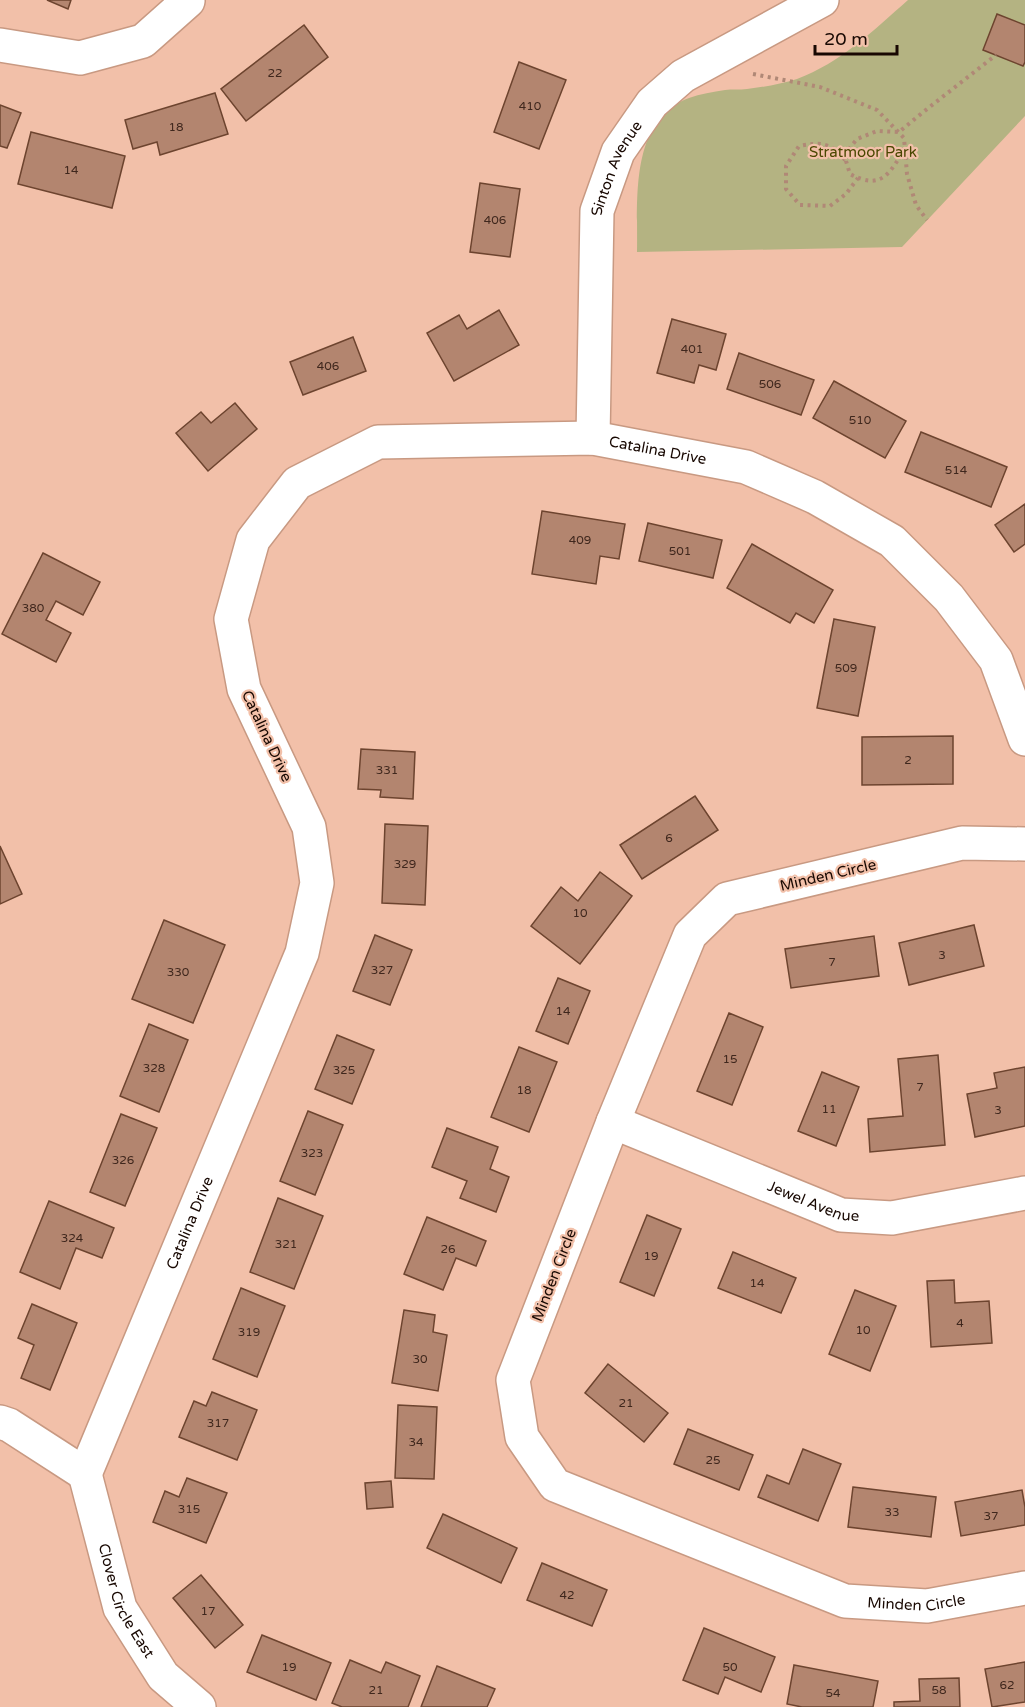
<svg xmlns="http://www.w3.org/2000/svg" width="1025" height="1707" font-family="'Varela Round',sans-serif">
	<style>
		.green { fill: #b4b382 }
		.building { fill: #b3856f; stroke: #6d442f; stroke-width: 1.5 }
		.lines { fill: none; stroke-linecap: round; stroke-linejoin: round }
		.street-casing { stroke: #c89982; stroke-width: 36 }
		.path { stroke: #b08876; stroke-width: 4; stroke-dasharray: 3 4.5; stroke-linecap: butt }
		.street { stroke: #fff; stroke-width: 33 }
		.labels { text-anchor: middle; stroke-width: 4.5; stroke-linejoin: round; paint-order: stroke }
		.number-label { font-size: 12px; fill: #3f271d }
		.park-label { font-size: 15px; fill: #4a4701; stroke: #f2c0a9 }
		.street-label { font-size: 15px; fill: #180802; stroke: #f2c0a9 }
	</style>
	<rect width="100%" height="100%" fill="#f2c0a9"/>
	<path class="green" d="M908,0H1025V116L902,247L637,252C638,201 629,120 689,98C700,94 713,92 725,90C732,89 740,90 747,89C764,87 781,84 797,79C840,63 874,30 908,0Z"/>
	<g class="building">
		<polygon points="47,0 71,0 68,9"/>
		<polygon points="997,14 1025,25 1025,62 1023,66 983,50"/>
		<polygon points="304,25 328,57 246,121 221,89"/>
		<polygon points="519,62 566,80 539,149 494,132"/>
		<polygon points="215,93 228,134 160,155 157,142 133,149 125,120"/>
		<polygon points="0,105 21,113 7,148 0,146"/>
		<polygon points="31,132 125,156 112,208 18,184"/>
		<polygon points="480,183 520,189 510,257 470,252"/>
		<polygon points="499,310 519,345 454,381 427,333 459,315 467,329"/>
		<polygon points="672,319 726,334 716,370 699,365 694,383 657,373"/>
		<polygon points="353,337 366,371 303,395 290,362"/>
		<polygon points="739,353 814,380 801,415 727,389"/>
		<polygon points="834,381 906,421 885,458 813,418"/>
		<polygon points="235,403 257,429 208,471 176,433 201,412 211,423"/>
		<polygon points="921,432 1007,467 991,507 905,472"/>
		<polygon points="1025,504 1025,544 1014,552 995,525"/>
		<polygon points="542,511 625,524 619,559 600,556 596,584 532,574"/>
		<polygon points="648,523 722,540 713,578 639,561"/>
		<polygon points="752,544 833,590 814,623 796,613 790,623 727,588"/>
		<polygon points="43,553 100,582 83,615 56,601 46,620 71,633 56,662 2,634"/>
		<polygon points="834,619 875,627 858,716 817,708"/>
		<polygon points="953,736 953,784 862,785 862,737"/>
		<polygon points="361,749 415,752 413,799 380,797 381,790 358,789"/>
		<polygon points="695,796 718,830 642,879 620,845"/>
		<polygon points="385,824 428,826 425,905 382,903"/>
		<polygon points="0,846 22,894 0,904"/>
		<polygon points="600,872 632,896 580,964 531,926 561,887 578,901"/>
		<polygon points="164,920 225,945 193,1023 132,999"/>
		<polygon points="974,925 984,966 909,985 899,943"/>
		<polygon points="375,935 412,950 390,1005 353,991"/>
		<polygon points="874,936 879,976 791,988 785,949"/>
		<polygon points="558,978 590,991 568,1044 536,1031"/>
		<polygon points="729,1013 763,1027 732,1105 697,1091"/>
		<polygon points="149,1024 188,1040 159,1112 120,1096"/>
		<polygon points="337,1035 374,1050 352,1104 315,1089"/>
		<polygon points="519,1047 557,1062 529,1132 491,1117"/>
		<polygon points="938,1055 945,1145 870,1152 868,1119 903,1116 898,1059"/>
		<polygon points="1025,1067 1025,1126 975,1137 967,1094 997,1088 994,1073"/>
		<polygon points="822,1072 859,1087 836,1146 798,1131"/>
		<polygon points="308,1111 343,1125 315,1195 280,1181"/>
		<polygon points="121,1114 157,1128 125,1206 90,1192"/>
		<polygon points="447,1128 498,1147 490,1169 509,1177 496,1212 460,1198 467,1181 432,1167"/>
		<polygon points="278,1198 323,1216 294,1289 250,1272"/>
		<polygon points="49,1201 114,1228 102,1258 76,1248 60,1289 20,1272"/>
		<polygon points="647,1215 681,1229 654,1296 620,1282"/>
		<polygon points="427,1217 486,1241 476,1266 456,1258 443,1290 404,1274"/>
		<polygon points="733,1252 796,1278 781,1313 718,1288"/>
		<polygon points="954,1280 955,1303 989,1301 992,1343 931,1347 927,1281"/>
		<polygon points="241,1288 285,1306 257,1377 213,1359"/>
		<polygon points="855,1290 896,1306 870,1371 829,1354"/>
		<polygon points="32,1304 77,1323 50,1390 21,1378 34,1345 18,1338"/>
		<polygon points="404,1310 435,1315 433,1332 447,1335 438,1391 392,1383"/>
		<polygon points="608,1364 668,1413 644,1442 585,1393"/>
		<polygon points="212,1392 257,1410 237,1460 179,1437 194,1401 206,1406"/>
		<polygon points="398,1405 437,1407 434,1479 395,1478"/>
		<polygon points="688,1429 753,1455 739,1490 674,1464"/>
		<polygon points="803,1449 841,1464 818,1521 758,1497 767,1475 789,1484"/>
		<polygon points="187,1478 227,1493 206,1543 153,1522 165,1491 179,1497"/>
		<polygon points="391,1481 393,1507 367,1509 365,1483"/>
		<polygon points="853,1487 936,1497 931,1537 848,1527"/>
		<polygon points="1022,1490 1025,1507 1025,1525 961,1536 955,1502"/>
		<polygon points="443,1514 517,1548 501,1583 427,1548"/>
		<polygon points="542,1563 607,1590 592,1626 527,1600"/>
		<polygon points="201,1575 243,1625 215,1648 173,1598"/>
		<polygon points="704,1628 775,1657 761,1692 725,1677 718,1694 683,1680"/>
		<polygon points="262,1635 331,1663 316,1700 247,1672"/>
		<polygon points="350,1660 381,1673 386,1662 420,1676 408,1707 342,1707 332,1703"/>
		<polygon points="1025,1662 1025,1702 992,1707 985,1669"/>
		<polygon points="794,1665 878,1681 873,1707 802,1707 787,1704"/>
		<polygon points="437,1666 495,1689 487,1707 421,1707"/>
		<polygon points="959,1678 960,1707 894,1707 894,1702 920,1701 919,1679"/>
	</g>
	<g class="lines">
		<defs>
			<g id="street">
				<polyline points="0,45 80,58 143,41 188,1"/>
				<path id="s1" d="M593,438L597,211L618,152L652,103L683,76L822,0"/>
				<path id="s2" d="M1025,844L962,843L727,899L690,935L613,1122L513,1380L522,1437L555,1485L845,1601L927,1606L1025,1588"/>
				<path id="s3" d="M613,1122L841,1215L892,1218L1025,1193"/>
				<polyline points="0,1422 9,1425 85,1474"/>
				<path id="s4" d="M85,1474L302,953L317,883L309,827L244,689L231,619L253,540L297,483L378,442L593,438L746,467L815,497L892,541L949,598L996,660L1025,739"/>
				<path id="s5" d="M85,1474L120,1608L163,1676L199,1707"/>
			</g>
		</defs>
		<use href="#street" class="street-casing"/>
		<g class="path">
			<polyline points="753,74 820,87 877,110 904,138 907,174 916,205 927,220"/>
			<path d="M905,148C890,173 882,191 850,174L846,161L848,150L857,139L877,131L899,132L922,113L996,55"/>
			<path d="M845,160C832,142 819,142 799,146L786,166V189L800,205L830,206L846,194L858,178"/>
		</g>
		<use href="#street" class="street"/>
	</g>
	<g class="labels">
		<g class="number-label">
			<text x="275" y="77">22</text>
			<text x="530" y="110">410</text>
			<text x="176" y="131">18</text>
			<text x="71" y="174">14</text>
			<text x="495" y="224">406</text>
			<text x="692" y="353">401</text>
			<text x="328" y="370">406</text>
			<text x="770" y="388">506</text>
			<text x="860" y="424">510</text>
			<text x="956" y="474">514</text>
			<text x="580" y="544">409</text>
			<text x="680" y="555">501</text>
			<text x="33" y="612">380</text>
			<text x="846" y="672">509</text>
			<text x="908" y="764">2</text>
			<text x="387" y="774">331</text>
			<text x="669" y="842">6</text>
			<text x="405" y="868">329</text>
			<text x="580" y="917">10</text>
			<text x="942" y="959">3</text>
			<text x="832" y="966">7</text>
			<text x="382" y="974">327</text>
			<text x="178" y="976">330</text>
			<text x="563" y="1015">14</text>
			<text x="730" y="1063">15</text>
			<text x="154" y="1072">328</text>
			<text x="344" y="1074">325</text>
			<text x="920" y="1091">7</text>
			<text x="524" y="1094">18</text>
			<text x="829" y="1113">11</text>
			<text x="998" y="1114">3</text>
			<text x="312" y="1157">323</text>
			<text x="123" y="1164">326</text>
			<text x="72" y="1242">324</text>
			<text x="286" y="1248">321</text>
			<text x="448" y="1253">26</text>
			<text x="651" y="1260">19</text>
			<text x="757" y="1287">14</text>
			<text x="960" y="1327">4</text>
			<text x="863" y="1334">10</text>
			<text x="249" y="1336">319</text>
			<text x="420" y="1363">30</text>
			<text x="626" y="1407">21</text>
			<text x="218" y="1427">317</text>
			<text x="416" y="1446">34</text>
			<text x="713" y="1464">25</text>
			<text x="189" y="1513">315</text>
			<text x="892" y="1516">33</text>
			<text x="991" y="1520">37</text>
			<text x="567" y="1599">42</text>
			<text x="208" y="1615">17</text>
			<text x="289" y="1671">19</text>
			<text x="730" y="1671">50</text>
			<text x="1007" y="1689">62</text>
			<text x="376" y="1694">21</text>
			<text x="939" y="1694">58</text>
			<text x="833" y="1697">54</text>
		</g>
		<g class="park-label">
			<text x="863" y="157">Stratmoor Park</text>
		</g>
		<g class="street-label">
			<text dy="5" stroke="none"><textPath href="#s1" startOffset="274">Sinton Avenue</textPath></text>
			<text dy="5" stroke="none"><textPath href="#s4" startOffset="1442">Catalina Drive</textPath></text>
			<text transform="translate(267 736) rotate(65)" y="5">Catalina Drive</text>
			<text transform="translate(828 875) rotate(-13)" y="5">Minden Circle</text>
			<text dy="5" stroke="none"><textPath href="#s3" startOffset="216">Jewel Avenue</textPath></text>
			<text dy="5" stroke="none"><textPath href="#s4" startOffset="272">Catalina Drive</textPath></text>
			<text transform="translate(554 1275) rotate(-69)" y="5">Minden Circle</text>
			<text dy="5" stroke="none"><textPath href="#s5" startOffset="134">Clover Circle East</textPath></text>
			<text dy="5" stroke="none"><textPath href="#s2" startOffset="1335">Minden Circle</textPath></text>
		</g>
	</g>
	<path d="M815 45v9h82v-9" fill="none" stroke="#180802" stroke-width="3"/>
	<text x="824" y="45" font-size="18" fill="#180802" stroke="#f2c0a9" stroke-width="4.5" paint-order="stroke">20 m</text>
</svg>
